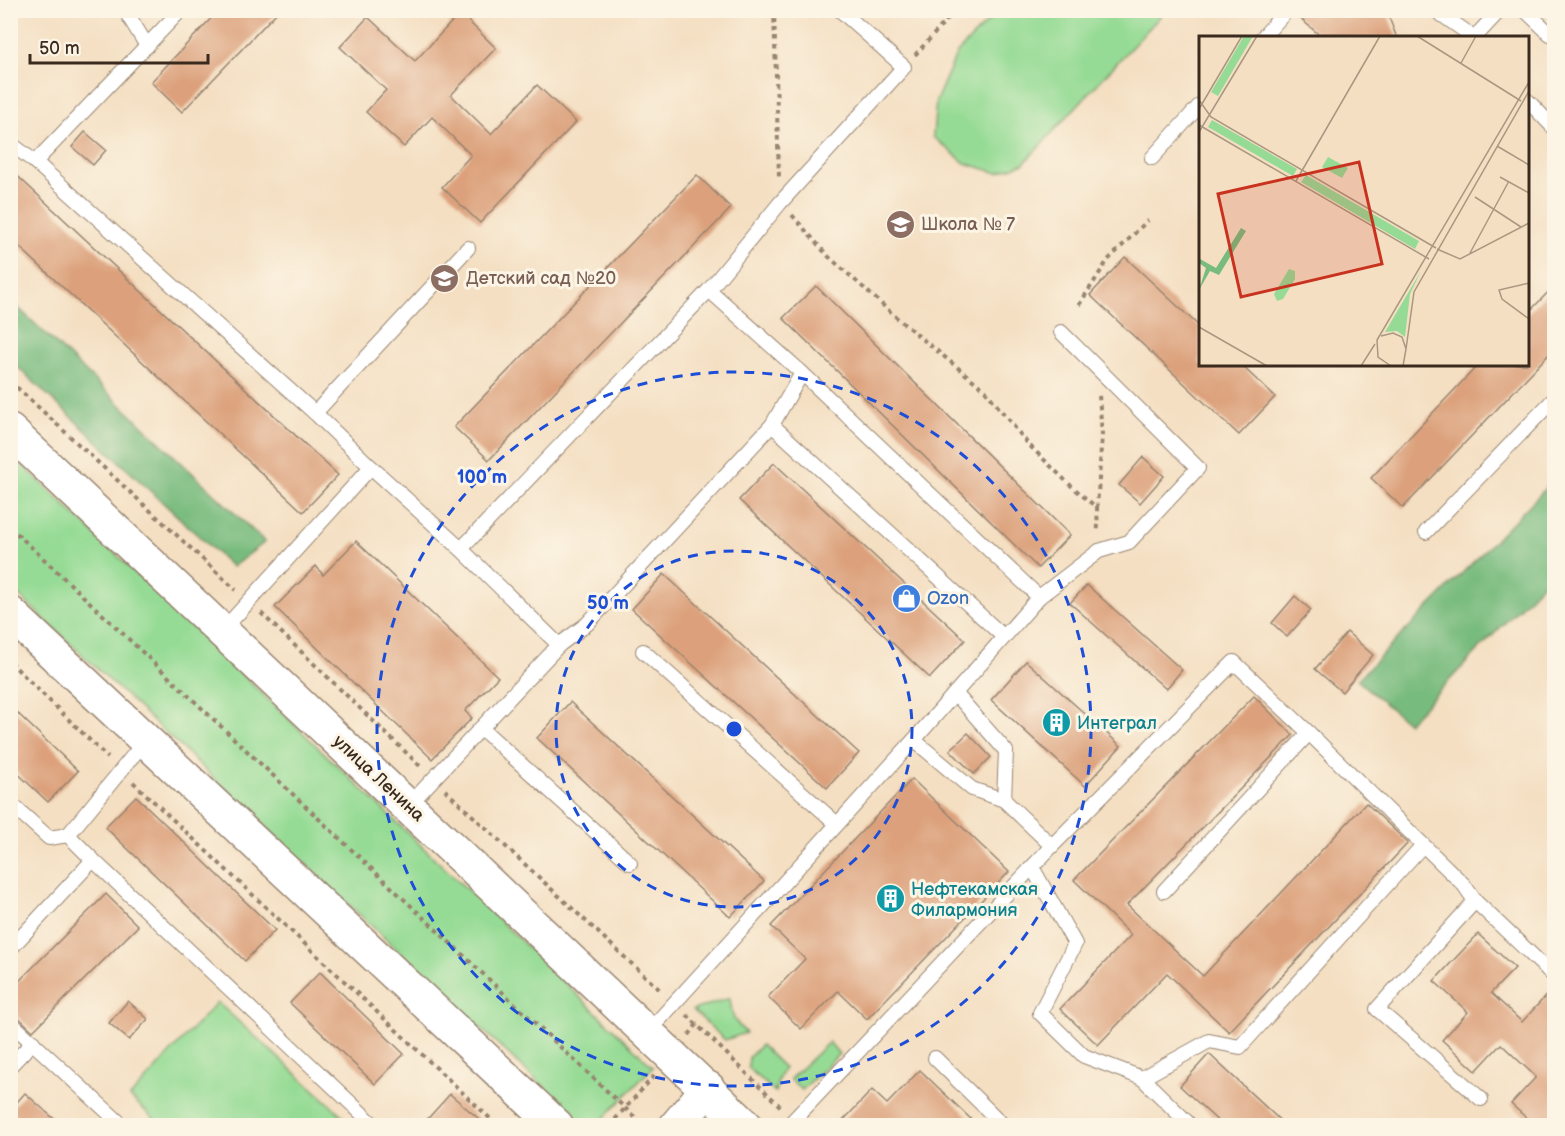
<svg xmlns="http://www.w3.org/2000/svg" width="1565" height="1136" font-family="'Balsamiq Sans',sans-serif">
	<style>
		.green { fill: #96db95; stroke: #68825a; stroke-width: 1.5 }
		.forest { fill: #78bb7e; stroke: #5a724e; stroke-width: 1.5 }
		.building { fill: #dca17c }
		.lines { fill: none; stroke-linecap: round; stroke-linejoin: round }
		.service-casing { stroke: #988470; stroke-width: 16 }
		.secondary-casing { stroke: #988470; stroke-width: 36 }
		.path { stroke: #988470; stroke-width: 4; stroke-dasharray: 4.5 4.5; stroke-linecap: butt }
		.service { stroke: #fff; stroke-width: 14 }
		.secondary { stroke: #fff; stroke-width: 33 }
		.ring { fill: none; stroke: #1d4ed8; stroke-width: 3; stroke-dasharray: 10 8 }
		.labels { text-anchor: middle; stroke-width: 6; stroke-linejoin: round; paint-order: stroke }
		.education-label { font-size: 18px; fill: #785e54; stroke: #fcf5e5; text-anchor: start }
		.shop-label { font-size: 18px; fill: #366cbe; stroke: #fcf5e5; text-anchor: start }
		.culture-label { font-size: 18px; fill: #0d838f; stroke: #fcf5e5; text-anchor: start }
		.street-label { font-size: 18px; fill: #3b2a1e; stroke: #fcf5e5 }
		.inset-road { fill: none; stroke: #aa9780; stroke-width: 1.5 }
		.view { fill: #c8321e; fill-opacity: 0.15; stroke: #c8321e; stroke-width: 3 }
		.inset-edge { fill: none; stroke: #3b2a1e; stroke-width: 3 }
		.centre { fill: #1d4ed8; stroke: #fcf5e5; stroke-width: 3 }
		.ring-label { font-size: 18px; text-anchor: middle; font-weight: bold; fill: #1d4ed8; stroke: #fcf5e5; stroke-width: 6; stroke-linejoin: round; paint-order: stroke }
	</style>
	<rect width="100%" height="100%" fill="#fcf5e5"/>
	<filter id="ink" filterUnits="userSpaceOnUse"><feTurbulence type="fractalNoise" baseFrequency=".0167" numOctaves="2"/><feDisplacementMap in="SourceGraphic" scale="12" xChannelSelector="R" yChannelSelector="G"/><feConvolveMatrix kernelMatrix="1 2 1 2 8 2 1 2 1" color-interpolation-filters="sRGB"/></filter>
	<filter id="wash" filterUnits="userSpaceOnUse"><feTurbulence type="fractalNoise" baseFrequency=".008" numOctaves="4" result="noise"/><feDisplacementMap in="SourceGraphic" scale="24" xChannelSelector="R" yChannelSelector="G"/><feGaussianBlur stdDeviation="1.35" result="paint"/><feColorMatrix in="noise" values="0 0 0 0 0 0 0 0 0 0 0 0 0 0 0 0 0 1.4 0 .05"/><feComposite in="paint" operator="in"/></filter>
	<g filter="url(#wash)">
		<rect width="100%" height="100%" fill="#f4dfc2"/>
		<g class="green">
			<polygon points="999,10 1165,10 1165,11 1024,163 998,173 965,163 933,137 936,101 957,53"/>
			<polygon points="10,453 653,1067 597,1125 584,1125 11,588"/>
			<path d="M730,998C732,1017 732,1019 746,1033L725,1040L693,1010Z"/>
			<polygon points="217,1002 353,1125 161,1125 130,1097"/>
			<polygon points="829,1042 839,1054 802,1090 790,1079"/>
			<polygon points="761,1045 784,1068 778,1080 775,1092 748,1068 749,1057"/>
		</g>
		<g class="forest">
			<polygon points="10,301 11,301 265,542 232,567 11,361"/>
			<polygon points="1554,480 1554,572 1408,723 1357,680"/>
		</g>
		<g id="blocks">
			<g class="building">
				<polygon points="219,10 279,10 182,112 151,82"/>
				<polygon points="1296,10 1386,10 1397,38 1323,38 1295,14"/>
				<polygon points="460,13 496,48 451,95 491,134 537,85 576,122 480,223 442,187 471,155 432,117 404,147 366,112 386,90 340,47 368,17 415,61"/>
				<polygon points="85,132 106,150 93,165 72,147"/>
				<polygon points="10,169 338,475 303,512 10,238"/>
				<polygon points="697,175 731,208 489,460 454,427"/>
				<polygon points="1125,257 1200,327 1200,364 1240,364 1275,397 1239,435 1090,295"/>
				<polygon points="816,286 1070,535 1038,568 783,318"/>
				<polygon points="1554,286 1554,349 1403,508 1371,478 1479,364 1527,364 1527,314"/>
				<polygon points="1143,457 1164,476 1140,503 1119,485"/>
				<polygon points="774,463 965,640 930,678 739,500"/>
				<polygon points="356,541 498,677 465,711 472,718 432,759 275,607 316,566 323,575"/>
				<polygon points="664,574 859,753 827,788 632,609"/>
				<polygon points="1087,585 1182,670 1166,689 1070,603"/>
				<polygon points="1295,596 1311,610 1287,637 1272,623"/>
				<polygon points="1347,632 1373,655 1342,692 1315,669"/>
				<polygon points="1026,661 1121,746 1085,786 991,700"/>
				<polygon points="1254,696 1293,735 1127,905 1203,976 1366,803 1408,843 1229,1032 1167,973 1098,1045 1060,1009 1131,935 1074,880"/>
				<polygon points="570,702 764,881 730,917 537,738"/>
				<polygon points="10,706 78,771 48,802 10,766"/>
				<polygon points="968,733 991,757 974,774 950,750"/>
				<polygon points="912,779 1009,872 867,1019 838,991 801,1029 768,997 805,959 771,926"/>
				<polygon points="136,796 275,930 245,961 105,827"/>
				<polygon points="106,894 138,926 33,1031 16,1015 10,1012 10,990"/>
				<polygon points="1478,934 1515,968 1491,993 1522,1022 1554,987 1554,1125 1534,1125 1511,1104 1536,1077 1501,1044 1476,1071 1442,1040 1468,1012 1434,981"/>
				<polygon points="320,972 404,1054 375,1084 290,1003"/>
				<polygon points="128,1001 148,1019 129,1040 109,1023"/>
				<polygon points="1209,1054 1285,1125 1222,1125 1180,1086"/>
				<polygon points="920,1070 977,1125 839,1125 872,1090 887,1104"/>
				<polygon points="25,1093 61,1125 10,1125 10,1110"/>
				<polygon points="450,1094 486,1125 422,1125"/>
			</g>
		</g>
	</g>
	<g filter="url(#ink)">
		<use href="#blocks" fill-opacity="0" stroke="#988470" stroke-width="1.5"/>
		<g class="lines">
			<defs>
				<g id="service">
					<polyline points="125,10 147,46"/>
					<polyline points="1435,10 1475,38"/>
					<polyline points="1525,10 1550,34 1554,29"/>
					<polyline points="1475,37 1500,10"/>
					<polyline points="1262,38 1287,10"/>
					<polyline points="1528,101 1554,128"/>
					<polyline points="10,143 35,162 315,413 371,467 461,549 709,290 780,203 904,67 840,10"/>
					<polyline points="1152,158 1200,105"/>
					<polyline points="35,162 181,10"/>
					<polyline points="709,290 802,373 1039,597"/>
					<polyline points="315,413 468,248"/>
					<polyline points="772,425 1004,637"/>
					<polyline points="1426,532 1554,399"/>
					<polyline points="461,549 559,645"/>
					<polyline points="222,631 371,467"/>
					<polyline points="643,651 837,824"/>
					<polyline points="955,693 1006,751 1004,800"/>
					<polyline points="481,728 630,863"/>
					<polyline points="146,740 68,835 93,860 375,1126"/>
					<polyline points="914,740 972,789 1004,800 1052,846"/>
					<polyline points="10,803 49,838 68,835"/>
					<polyline points="408,806 559,645 587,624 772,425 802,373"/>
					<polyline points="1032,867 1075,944 1040,1013 1084,1056 1142,1078 1191,1126"/>
					<polyline points="1164,891 1309,733 1464,885 1475,901 1554,976"/>
					<polyline points="1475,901 1377,1009 1481,1099"/>
					<polyline points="10,949 93,860"/>
					<polyline points="10,1022 123,1126"/>
					<polyline points="648,1032 914,740 1039,597 1099,551 1129,542 1198,468 1061,332"/>
					<polyline points="935,1058 1004,1126"/>
					<polyline points="10,1066 33,1042"/>
					<polyline points="1142,1078 1209,1041 1240,1047 1423,845"/>
					<polyline points="788,1126 1052,846 1234,662 1309,733"/>
				</g>
				<g id="secondary">
					<polyline points="10,431 746,1126"/>
					<polyline points="10,613 557,1126"/>
					<polyline points="676,1126 708,1088"/>
				</g>
			</defs>
			<use href="#service" class="service-casing"/>
			<use href="#secondary" class="secondary-casing"/>
			<g class="path">
				<polyline points="774,10 779,177"/>
				<polyline points="915,55 956,10"/>
				<polyline points="792,215 828,256 904,324 984,389 1028,444 1068,483 1097,508 1098,532"/>
				<polyline points="1079,305 1108,260 1148,220"/>
				<polyline points="10,381 236,590"/>
				<polyline points="1097,508 1102,434 1099,395"/>
				<polyline points="10,527 644,1126"/>
				<polyline points="261,613 420,766"/>
				<polyline points="10,662 108,758"/>
				<polyline points="133,782 498,1126"/>
				<polyline points="445,790 661,991"/>
				<polyline points="687,1015 782,1108"/>
				<polyline points="689,1035 697,1024"/>
				<polyline points="609,1126 655,1075"/>
			</g>
			<use href="#service" class="service"/>
			<use href="#secondary" class="secondary"/>
		</g>
	</g>
	<g class="ring">
		<circle cx="734" cy="729" r="178"/>
		<circle cx="734" cy="729" r="357"/>
	</g>
	<defs>
		<symbol id="school-disc" viewBox="-11 -11 22 22"><circle r="9.5" fill="#8d6e63" stroke="#fcf5e5"/><path d="M0-5L7-2L0 1L-7-2ZM-4 1L0 2.5L4 1V4Q0 6-4 4Z" fill="#fff"/></symbol>
		<symbol id="shop-disc" viewBox="-11 -11 22 22"><circle r="9.5" fill="#3f7fe0" stroke="#fcf5e5"/><path d="M-5-2.5h2.3a2.7 3.5 0 0 1 5.4 0H5L5.5 6h-11ZM-1.5-2.5h3a1.5 2.3 0 0 0-3 0Z" fill="#fff"/></symbol>
		<symbol id="building-disc" viewBox="-11 -11 22 22"><circle r="9.5" fill="#0f9aa8" stroke="#fcf5e5"/><path d="M-4-6H4V6H1V3H-1V6H-4ZM-2.5-4.3h1.7v1.8h-1.7ZM.8-4.3h1.7v1.8H.8ZM-2.5-1h1.7V.8h-1.7ZM.8-1h1.7V.8H.8Z" fill="#fff"/></symbol>
	</defs>
	<g fill-rule="evenodd">
		<use href="#school-disc" x="884" y="208" width="33" height="33"/>
		<use href="#school-disc" x="428" y="262" width="33" height="33"/>
		<use href="#shop-disc" x="890" y="582" width="33" height="33"/>
		<use href="#building-disc" x="1040" y="706" width="33" height="33"/>
		<use href="#building-disc" x="874" y="882" width="33" height="33"/>
	</g>
	<g class="labels">
		<g class="education-label">
			<text x="921" y="230">Школа № 7</text>
			<text x="466" y="284">Детский сад №20</text>
		</g>
		<g class="shop-label">
			<text x="927" y="604">Ozon</text>
		</g>
		<g class="culture-label">
			<text x="1077" y="729">Интеграл</text>
			<text x="911" y="895">Нефтекамская<tspan x="911" dy="21">Филармония</tspan></text>
		</g>
		<g class="street-label">
			<text transform="translate(379 778) rotate(43)" y="6">улица Ленина</text>
		</g>
	</g>
	<g transform="translate(1199 36)">
		<rect width="330" height="330" fill="#f4dfc2"/>
		<path d="M45,0H54L19,60L12,56ZM13,84L98,133L94,140L9,91ZM129,121L149,132L143,142L123,131ZM107,139L220,205L216,213L102,146ZM90,233L96,235V243L84,263L78,265L75,258ZM222,235L211,258L206,301L198,295L186,296Z" fill="#96db95"/>
		<path d="M42,192L47,195L20,239L11,235L0,254L7,232L0,227V216L1,223L17,232Z" fill="#78bb7e"/>
		<path class="inset-road" d="M218,0L322,65M262,27L277,0M0,64L12,81L237,212M0,73L43,0M0,89L230,223M0,96L58,0M298,110L330,129M301,141L330,157M97,145L181,0M276,161L322,191M238,213L261,223L330,187M271,217L310,145M330,247L300,254L303,263L330,283M0,291L68,330M182,300L194,297L203,301L207,313L204,330M207,313L215,256L330,55M162,330L176,308M192,330L179,321L178,304L330,46"/>
		<path class="view" d="M160,126L183,228L42,261L19,158Z"/>
		<rect width="330" height="330" class="inset-edge"/>
	</g>
	<circle cx="734" cy="729" r="9" class="centre"/>
	<g class="ring-label">
		<text x="482" y="483">100 m</text>
		<text x="608" y="609">50 m</text>
	</g>
	<rect width="1565" height="1136" fill="none" stroke="#fcf5e5" stroke-width="36"/>
	<path d="M30 54v9h178v-9" fill="none" stroke="#3b2a1e" stroke-width="3"/>
	<text x="39" y="54" font-size="18" fill="#3b2a1e" stroke="#fcf5e5" stroke-width="4.5" paint-order="stroke">50 m</text>
</svg>
